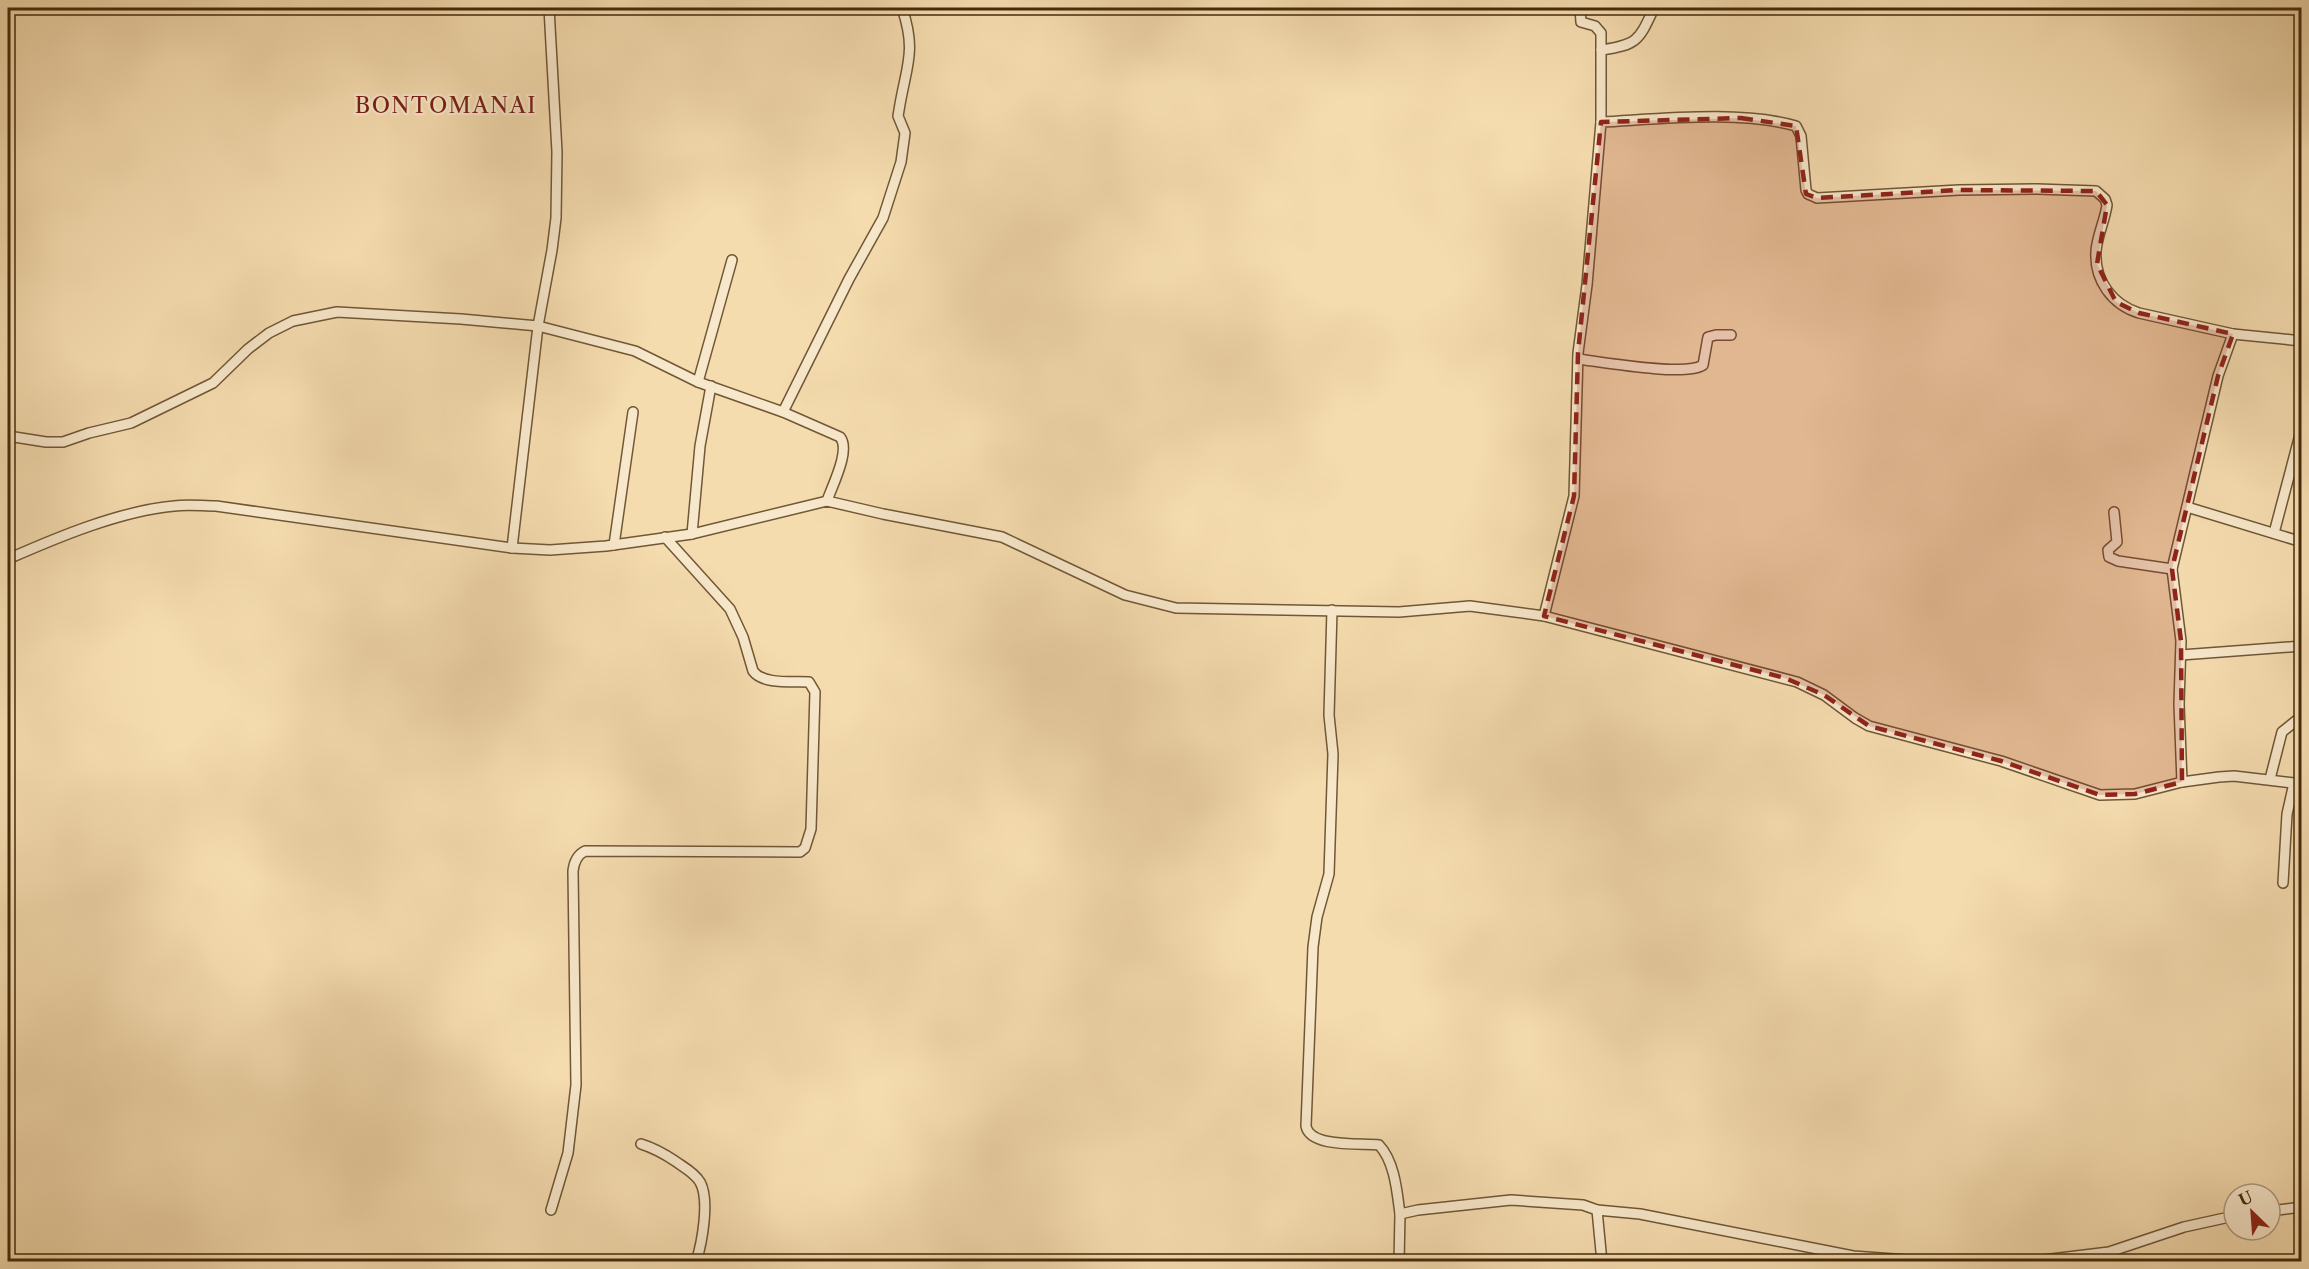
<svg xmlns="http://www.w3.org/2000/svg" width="2309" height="1269" font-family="'Libre Caslon Text',serif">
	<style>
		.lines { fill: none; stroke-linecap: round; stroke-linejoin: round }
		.minor-casing { stroke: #705735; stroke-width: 12 }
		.minor { stroke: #f8e8cb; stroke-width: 9 }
		.marked { fill: #8f2418; fill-opacity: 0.2; stroke: #8f2418; stroke-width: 4.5; stroke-dasharray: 12 8; stroke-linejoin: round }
		.labels { text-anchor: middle; stroke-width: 4.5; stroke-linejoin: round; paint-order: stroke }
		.quarter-label { font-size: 22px; letter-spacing: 1.5px; fill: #7a1f14; stroke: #f8e8cb }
	</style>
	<rect width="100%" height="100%" fill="#f5dcaf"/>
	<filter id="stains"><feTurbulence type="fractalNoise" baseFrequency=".00333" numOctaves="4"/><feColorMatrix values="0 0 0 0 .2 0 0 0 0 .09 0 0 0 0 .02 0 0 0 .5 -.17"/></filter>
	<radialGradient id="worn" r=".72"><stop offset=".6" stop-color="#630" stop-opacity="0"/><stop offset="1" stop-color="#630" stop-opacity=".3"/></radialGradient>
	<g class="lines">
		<defs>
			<g id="minor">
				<polyline points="1580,8 1581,22 1595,26 1601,33 1601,122"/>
				<path d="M1601,50C1638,45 1639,40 1654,8"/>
				<path d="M1578,359C1602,362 1686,377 1703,365L1708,337L1716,335H1731"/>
				<polyline points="698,382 732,260"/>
				<path d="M783,412L849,279L883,218L901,162L905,133L898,116L899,110C906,66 917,52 902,8"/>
				<path d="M8,436L46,442H63L89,433L131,423L213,383L248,349L269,333L293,321L337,312L461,319L538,326L635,351L698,382L783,412L840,437C851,450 832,486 827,501"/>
				<polyline points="2187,507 2302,542"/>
				<polyline points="2114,512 2117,542 2108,550 2109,557 2118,561 2172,569"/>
				<polyline points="2274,533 2302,427"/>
				<polyline points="692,534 700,446 711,386"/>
				<polyline points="614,545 633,412"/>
				<polyline points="512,548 538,326 552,250 556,218 557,152 549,8"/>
				<path d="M8,559C58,537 120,511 174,506C188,504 202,506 216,506L512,548L550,550L606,546L692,534L827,501L883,514L1002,537L1125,595L1176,608L1399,612L1470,606L1544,616L1797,682L1824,695L1855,718L1869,726L2001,761L2100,795L2135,794L2182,782L2219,777L2234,776L2302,784"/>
				<path d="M1332,610L1329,715L1333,754L1329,874L1317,917L1313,947L1306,1126C1310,1148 1361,1143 1379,1145C1395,1162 1397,1192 1400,1214"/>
				<path d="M1544,616L1574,496L1578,353L1587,285L1601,122C1660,119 1740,110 1796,126L1801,136L1806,190L1808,194L1817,198L1959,190L2037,189L2096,191L2105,199L2107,205C2105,220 2097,236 2096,251C2094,281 2113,305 2139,313L2233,334L2302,341"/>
				<polyline points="2181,655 2302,646"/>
				<polyline points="2270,779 2282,732 2302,716"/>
				<polyline points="2182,782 2179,704 2181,641 2172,569 2218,376 2233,334"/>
				<polyline points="2283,883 2287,814 2294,783"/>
				<path d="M641,1144C654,1148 663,1153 675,1161C683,1167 694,1172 700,1182C710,1200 702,1243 696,1262"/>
				<path d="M551,1210L568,1153L576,1085L573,871C574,862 577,855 585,851L800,852L805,848L811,829L815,692L809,682C793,681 763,685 753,671L743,637L730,609L665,537"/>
				<polyline points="1597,1210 1640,1214 1853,1256 1935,1262"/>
				<polyline points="2270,1211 2302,1207"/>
				<polyline points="1399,1262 1400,1214 1418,1210 1511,1200 1583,1205 1597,1210 1602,1262"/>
				<polyline points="2027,1262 2109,1252 2184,1227 2234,1216"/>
			</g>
		</defs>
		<use href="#minor" class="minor-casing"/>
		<use href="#minor" class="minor"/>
	</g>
	<path class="marked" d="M1741,118L1796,126L1806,194L1817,198L1959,190L2096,191L2107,205L2097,264L2116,302L2139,313L2233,334L2218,376L2172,569L2181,641L2182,782L2135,794L2100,795L2001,761L1869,726L1824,695L1785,678L1544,616L1574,496L1578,353L1601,122Z"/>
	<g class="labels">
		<g class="quarter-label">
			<text x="446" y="113">BONTOMANAI</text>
		</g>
	</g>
	<rect width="2309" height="1269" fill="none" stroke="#f5dcaf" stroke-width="30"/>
	<rect x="9" y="9" width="2291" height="1251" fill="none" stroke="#442b0c" stroke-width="3"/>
	<rect x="15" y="15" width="2279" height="1239" fill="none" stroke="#442b0c" stroke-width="1.5"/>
	<g transform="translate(2252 1212) rotate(335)"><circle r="28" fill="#f8e8cb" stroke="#b09c7f" stroke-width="1.5"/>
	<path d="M0-4.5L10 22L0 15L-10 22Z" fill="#8f2418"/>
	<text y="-9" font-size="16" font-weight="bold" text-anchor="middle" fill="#442b0c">U</text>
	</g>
	<rect width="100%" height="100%" filter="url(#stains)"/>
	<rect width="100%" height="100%" fill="url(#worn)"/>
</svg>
